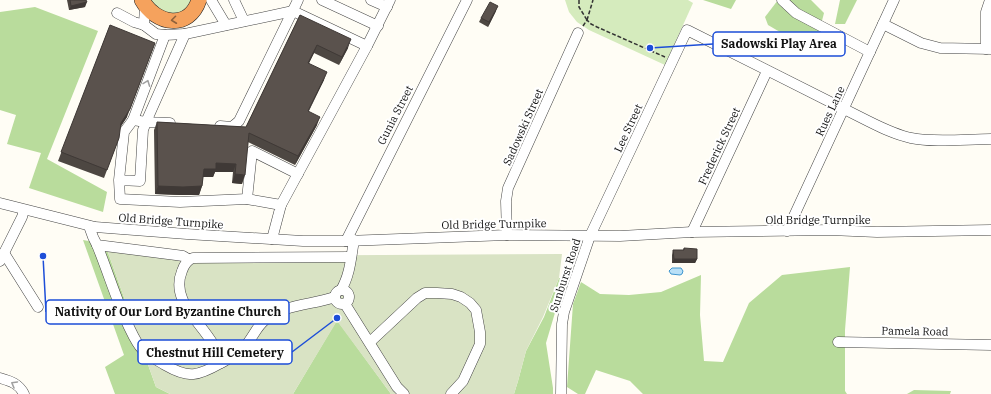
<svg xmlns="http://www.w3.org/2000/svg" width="991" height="394" font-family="'IBM Plex Serif',serif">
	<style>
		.green { fill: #d5ebbd }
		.forest { fill: #b9dc9c }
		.cemetery { fill: #d9e3c4 }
		.water { fill: #b9e0f7; stroke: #3f96cf }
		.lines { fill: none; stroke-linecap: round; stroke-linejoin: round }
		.minor-casing { stroke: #444; stroke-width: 11 }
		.highway-casing { stroke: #222; stroke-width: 16 }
		.path { stroke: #333; stroke-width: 1.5; stroke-dasharray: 4 2; stroke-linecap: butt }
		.minor { stroke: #fff; stroke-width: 10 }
		.highway { stroke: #f5a25d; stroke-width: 15 }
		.wall { fill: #4d4742 }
		.shaded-wall { fill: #3f3936 }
		.building { fill: #5a524d; stroke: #3f3936 }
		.oneway { stroke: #8e613b }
		.oneway2 { stroke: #a0a0a0 }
		.labels { text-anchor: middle; stroke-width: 4; stroke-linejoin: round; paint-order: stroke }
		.street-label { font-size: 11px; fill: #111; stroke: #fff }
		.leader { fill: none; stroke: #1d4ed8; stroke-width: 1.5 }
		.callout-dot { fill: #1d4ed8; stroke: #fff; stroke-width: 1.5 }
		.callout { fill: #fff; stroke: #1d4ed8; stroke-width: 1.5 }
		.callout-label { font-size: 12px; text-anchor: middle; font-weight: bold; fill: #111 }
	</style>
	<rect width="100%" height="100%" fill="#fffdf5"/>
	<g class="green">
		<path d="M149,0H193C187,8 179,18 166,14C161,13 154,4 149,0Z"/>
		<polygon points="565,0 688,0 693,3 665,65 589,30 577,22 569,12"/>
	</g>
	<g class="forest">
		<polygon points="703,0 736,0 731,9"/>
		<polygon points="778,0 811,0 824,13 814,52 768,25 765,17"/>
		<polygon points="840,0 857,0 845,24 835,24"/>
		<polygon points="35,7 98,31 47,159 107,192 103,212 29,188 41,153 7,144 16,115 0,110 0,12"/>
		<polygon points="83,240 105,244 156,387 170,394 115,394 105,367 124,355"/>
		<polygon points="850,267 845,330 845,391 847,394 643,394 630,381 596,370 585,394 578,394 567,387 573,304 581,282 600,294 629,295 661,292 701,275 700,315 704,361 723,362 749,303 782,275"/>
		<polygon points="559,278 565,279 546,343 553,388 553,394 514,394 518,381 526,351 544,317"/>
		<polygon points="337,320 391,394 293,394"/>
		<polygon points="914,390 951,391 950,394 907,394"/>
	</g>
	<polygon class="cemetery" points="105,244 136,250 211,256 562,254 559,278 543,317 526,351 518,381 514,394 391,394 337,321 293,394 170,394 156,387"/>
	<polygon class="water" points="672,268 681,268 683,271 682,274 680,275 671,274 669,271"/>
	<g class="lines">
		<defs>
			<g id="minor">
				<polyline points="211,0 226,25"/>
				<polyline points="234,0 244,21"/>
				<polyline points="322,0 378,26"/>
				<polyline points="371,0 387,7"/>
				<polyline points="782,0 796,13 870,52"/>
				<polyline points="145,5 144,25 156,34 165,35 185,34"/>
				<polyline points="117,13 134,22 144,25"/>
				<polyline points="883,24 921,43 940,48 991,49"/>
				<polyline points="986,49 986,12 990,0"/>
				<polyline points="133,120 165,35"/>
				<polyline points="170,123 146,122 185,34 293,11 367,46"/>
				<polyline points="220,126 232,127 239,121 298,0"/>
				<polyline points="119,180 140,181 143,130 146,122 133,120 124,132 119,180 120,199 180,202 247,199 281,205 272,239"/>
				<polyline points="247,199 252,151 298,174"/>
				<polyline points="0,203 95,227 187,234 303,241 346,241 507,235 620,236 692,232 830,230 877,232 991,230"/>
				<polyline points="281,205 367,46 390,0"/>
				<polyline points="89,226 93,237 97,245 176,255 183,256 188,259"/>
				<polyline points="787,231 894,0"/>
				<polyline points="692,232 767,71"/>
				<polyline points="507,235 506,201 508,188 578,33"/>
				<polyline points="346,241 467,0"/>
				<path d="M97,245C108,272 116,299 128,325C132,333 136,343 142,349C149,356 157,360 165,365C189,379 198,376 221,363"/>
				<polyline points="4,253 38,307"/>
				<polyline points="0,261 22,217 24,210"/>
				<path d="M341,290C350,275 351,258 354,240"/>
				<circle cx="342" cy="297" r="7"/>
				<path d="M335,297C312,305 285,304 265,320C257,326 253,337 246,345C240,353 230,358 221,363C219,357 216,350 213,344C200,321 170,300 182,271C184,265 187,260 193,258L351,257"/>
				<polyline points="345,304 397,387 404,394"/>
				<polyline points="370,342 417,298 425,293 437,293 452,294 461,297 470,303 476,310 480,332 480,344 463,381 451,394"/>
				<polyline points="838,342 991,345"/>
				<path d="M0,378C11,381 19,384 24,394"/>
				<path d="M561,394L562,324L564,312L590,236L687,30L868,121C882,128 896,135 911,138C934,143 967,139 991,139"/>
			</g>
			<path id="highway" d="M142,0C156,25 189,30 199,0"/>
		</defs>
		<use href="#minor" class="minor-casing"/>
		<use href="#highway" class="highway-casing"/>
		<g class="path">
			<polyline points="579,0 579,7 587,20"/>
			<polyline points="587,20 593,0"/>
			<polyline points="583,26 587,20 591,24 597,27 665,57"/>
		</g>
		<use href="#minor" class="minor"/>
		<use href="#highway" class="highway"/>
	</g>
	<g class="wall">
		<polygon points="67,0 86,0 85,7 69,10"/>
		<polygon points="496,11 488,27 479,22 481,18"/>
		<polygon points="300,15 348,48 339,65 314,53 309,63 324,80 308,111 317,125 295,165 248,142 242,184 232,183 233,172 215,172 213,177 203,177 202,186 199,195 180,195 155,194 154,130 157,122 246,127"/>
		<polygon points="110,25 127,117 120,127 119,138 104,178 58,161"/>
		<polygon points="684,248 697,259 695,263 672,263 672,255 673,250 683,250"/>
	</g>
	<g class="shaded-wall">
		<polygon points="87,2 85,7 69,10 71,6"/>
		<polygon points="498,6 496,11 488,27 489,22"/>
		<polygon points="351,39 348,48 339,65 342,57"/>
		<polygon points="155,43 127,117 118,131 121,123"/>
		<polygon points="317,45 314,53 305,71 308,63"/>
		<polygon points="327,72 324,80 305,119 308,111"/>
		<polygon points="320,117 317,125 295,165 298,156"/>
		<polygon points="216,163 236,164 233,172 215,172 213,177 201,177 204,169"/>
		<polygon points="235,174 245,175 242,184 232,183"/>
		<polygon points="158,186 202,186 199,195 180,195 155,194"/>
		<polygon points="674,259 697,259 695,263 672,263"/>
	</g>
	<g class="building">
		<polygon points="70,0 86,0 87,2 71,6"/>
		<polygon points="490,2 498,6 489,22 481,18"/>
		<polygon points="300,15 351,39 342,57 317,45 308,63 327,72 308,111 320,117 298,156 249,133 245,175 235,174 236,164 216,163 216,169 204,169 202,186 183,187 158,186 157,122 246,127"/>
		<polygon points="110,25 155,43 130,109 121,123 119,138 107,170 61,152"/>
		<polygon points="684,248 697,249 697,259 674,259 673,250 684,250"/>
	</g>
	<defs><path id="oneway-chevron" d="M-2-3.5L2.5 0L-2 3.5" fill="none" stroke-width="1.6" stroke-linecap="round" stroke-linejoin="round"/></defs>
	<use class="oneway" href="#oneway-chevron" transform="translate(174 20) rotate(173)"/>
	<g class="oneway2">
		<use href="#oneway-chevron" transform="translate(147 83) rotate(-69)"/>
		<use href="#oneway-chevron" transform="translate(14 384) rotate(-150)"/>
	</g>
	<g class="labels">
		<g class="street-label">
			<text transform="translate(830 111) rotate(-65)" y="4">Rues Lane</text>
			<text transform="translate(395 115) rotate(-63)" y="4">Gunia Street</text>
			<text transform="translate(523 127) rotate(-66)" y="4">Sadowski Street</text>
			<text transform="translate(628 128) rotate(-65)" y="4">Lee Street</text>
			<text transform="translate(719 146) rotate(-65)" y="4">Frederick Street</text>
			<text x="818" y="224">Old Bridge Turnpike</text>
			<text transform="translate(171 221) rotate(4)" y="4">Old Bridge Turnpike</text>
			<text transform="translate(494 224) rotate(-1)" y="4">Old Bridge Turnpike</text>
			<text transform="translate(565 275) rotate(-72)" y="4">Sunburst Road</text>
			<text transform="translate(915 331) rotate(1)" y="4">Pamela Road</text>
		</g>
	</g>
	<path class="leader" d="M650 48L713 44M43 256L46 312M337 318L292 352"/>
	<g class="callout-dot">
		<circle cx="650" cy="48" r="4"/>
		<circle cx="43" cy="256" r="4"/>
		<circle cx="337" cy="318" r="4"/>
	</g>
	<g class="callout">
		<rect x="713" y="32" width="132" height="24" rx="4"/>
		<rect x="46" y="300" width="243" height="24" rx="4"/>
		<rect x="138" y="340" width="154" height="24" rx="4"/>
	</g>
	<g class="callout-label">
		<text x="779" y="48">Sadowski Play Area</text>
		<text x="168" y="316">Nativity of Our Lord Byzantine Church</text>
		<text x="215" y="357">Chestnut Hill Cemetery</text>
	</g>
</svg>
